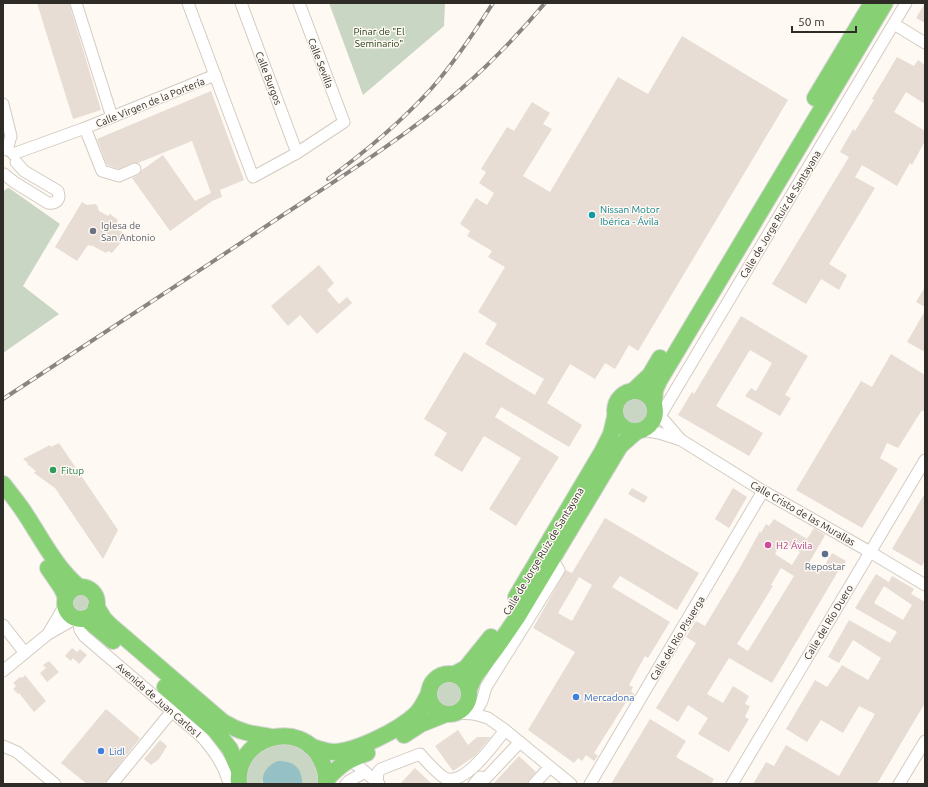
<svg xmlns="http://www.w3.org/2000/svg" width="928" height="787" font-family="Ubuntu,sans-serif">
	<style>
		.green { fill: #c9d6c3 }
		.water { fill: #95c0c5 }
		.building { fill: #e7ddd4; fill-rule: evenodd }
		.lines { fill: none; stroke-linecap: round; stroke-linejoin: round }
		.minor-casing { stroke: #d3cbc1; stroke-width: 13 }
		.highway-casing { stroke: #d5d5d4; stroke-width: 18 }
		.minor { stroke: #fff; stroke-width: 11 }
		.highway { stroke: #87d074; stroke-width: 16 }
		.rail-casing { stroke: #898580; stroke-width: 4 }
		.rail { stroke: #fef9f3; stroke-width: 2.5; stroke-dasharray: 8; stroke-linecap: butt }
		.culture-dot { fill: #0f9aa8; stroke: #fef9f3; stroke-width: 1.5 }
		.worship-dot { fill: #6b7280; stroke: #fef9f3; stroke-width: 1.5 }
		.leisure-dot { fill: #2e9e5b; stroke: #fef9f3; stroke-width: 1.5 }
		.hotel-dot { fill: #d1479c; stroke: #fef9f3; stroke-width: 1.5 }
		.service-dot { fill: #5c6f8a; stroke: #fef9f3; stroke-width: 1.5 }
		.shop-dot { fill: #3f7fe0; stroke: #fef9f3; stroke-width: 1.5 }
		.labels { text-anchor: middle; stroke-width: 3; stroke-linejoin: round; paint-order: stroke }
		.park-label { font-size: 10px; fill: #223e13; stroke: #fef9f3 }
		.street-label { font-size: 10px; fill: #2f2c28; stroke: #fef9f3 }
		.culture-label { font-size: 10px; fill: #0d838f; stroke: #fef9f3; text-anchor: start }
		.worship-label { font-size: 10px; fill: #5b616d; stroke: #fef9f3; text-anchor: start }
		.leisure-label { font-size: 10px; fill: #27864d; stroke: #fef9f3; text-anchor: start }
		.hotel-label { font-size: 10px; fill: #b23c85; stroke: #fef9f3; text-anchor: start }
		.service-label { font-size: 10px; fill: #4e5e75; stroke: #fef9f3 }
		.shop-label { font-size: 10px; fill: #366cbe; stroke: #fef9f3; text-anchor: start }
	</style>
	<rect width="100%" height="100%" fill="#fef9f3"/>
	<g class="green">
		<polygon points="329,3 445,3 444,26 363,95"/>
		<polygon points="9,188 60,224 23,286 59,314 3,353 3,192 6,189"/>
		<circle cx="635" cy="412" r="13"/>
		<circle cx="82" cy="602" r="9"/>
		<circle cx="449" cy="695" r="13"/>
		<path d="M284,743C308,748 318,759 319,784H302C302,769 292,760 278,761L262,781L263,784H245C247,757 257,746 284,743Z"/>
	</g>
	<path class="water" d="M278,761C293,760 303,769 302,784H263C261,773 268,765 278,761Z"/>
	<g class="building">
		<polygon points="37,3 69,3 101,110 73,119"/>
		<polygon points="925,3 925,23 916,18"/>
		<polygon points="682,36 788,100 638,351 629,345 615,369 605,363 595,379 570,364 547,403 582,425 569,447 501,407 495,417 559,457 516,526 489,509 521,458 484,436 462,472 434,455 447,433 424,419 464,352 535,395 544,379 485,344 497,324 478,312 505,267 488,257 492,251 467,236 470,231 460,224 476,198 487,205 494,193 479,183 486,172 481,169 507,127 514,131 532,102 550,113 543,124 552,129 523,176 550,192 618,77 648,94"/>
		<polygon points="897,57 914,66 918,60 925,65 925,104 906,92 894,112 925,131 925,141 912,165 910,163 897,186 862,165 855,177 875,188 829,264 847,275 839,290 821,279 806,304 772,284 849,157 840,152 853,129 855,131 874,100 872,99"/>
		<polygon points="211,91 244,180 220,190 222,197 212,201 170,231 132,178 138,175 142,170 163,155 195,201 211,193 192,141 138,163 132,163 119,169 107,165 97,139"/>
		<polygon points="82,202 87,205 95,204 97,205 99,211 108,216 110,214 118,220 114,227 127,235 112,253 108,251 106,253 91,245 91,246 88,245 77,261 55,247"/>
		<polygon points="319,265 334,283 327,290 339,304 347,297 352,303 317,334 300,315 288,326 271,306"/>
		<polygon points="925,287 925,307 916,302"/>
		<polygon points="925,311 925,352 907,342"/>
		<polygon points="741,316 808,356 785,395 791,398 780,416 745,396 751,388 756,391 772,363 750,350 716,406 763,433 749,456 678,415 692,392 694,394"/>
		<polygon points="891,354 925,375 925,412 922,410 898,448 887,443 880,458 898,469 862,528 796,490 861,381 872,387"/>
		<polygon points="59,443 118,530 103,559 55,488 34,473 36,471 27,464 28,463 23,459 50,445 51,447"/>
		<polygon points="632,488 648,497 644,503 628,494"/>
		<polygon points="733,488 747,497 729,528 715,519"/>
		<polygon points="925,493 925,560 922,566 892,549"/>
		<path d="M605,518L699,573L677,610L620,576L612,587L670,622L648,658L645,656L629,685L633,687L631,691L635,695L631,700L628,699L594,753L598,756L594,761L586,755L582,761L578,758L574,763L528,730L575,652L533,628L566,570L572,573ZM579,577L592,585L572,621L558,613Z"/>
		<path d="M774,519L807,539L814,528L825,535L809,563L822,570L832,553L846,561L842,569L840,568L772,683L729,658L707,694L723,703L733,686L749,696L745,704L750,706L745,717L749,719L729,752L698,734L708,718L688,705L678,722L656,708L696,643L686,637L696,621L705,626L741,566L760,531L761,533L766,524L769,526ZM782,542L800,552L792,565L775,554ZM781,568L794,576L748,651L737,644L773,586L771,585Z"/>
		<path d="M876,574L889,582L892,576L914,589L911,594L925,602V703L877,784H753L766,762L774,766L786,745L839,776L875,714L859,706L843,733L821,720L807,742L786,729L815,680L827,687L842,665L868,680L881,658L853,640L839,663L828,657L849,620L890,643L897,632L855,608ZM884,586L912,605L903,620L874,603Z"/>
		<polygon points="72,648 77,652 80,649 87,655 79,664 73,658 71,661 65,656"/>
		<polygon points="49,661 59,672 47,682 40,673 46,668 43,665"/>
		<polygon points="25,675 46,701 34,712 19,693 18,694 13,689 16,686 13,683 20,677 22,678"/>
		<polygon points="106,709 140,738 104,784 87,784 61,763"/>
		<polygon points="650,719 686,741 676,757 714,779 711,784 611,784"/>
		<polygon points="458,730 468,745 477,737 491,737 475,756 453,771 435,746"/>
		<polygon points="160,740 167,746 159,759 151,765 144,759"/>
		<polygon points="519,756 536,772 529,780 527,784 493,784"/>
		<polygon points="415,768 432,784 400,784"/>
	</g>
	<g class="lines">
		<defs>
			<g id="minor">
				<polyline points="76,3 112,117"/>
				<polyline points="188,3 253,177 297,153 344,122 299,3"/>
				<polyline points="241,3 297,153"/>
				<polyline points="894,24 925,43"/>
				<polyline points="3,104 11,136 7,150"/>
				<polyline points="85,128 102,171 119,176 135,169"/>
				<polyline points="13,154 85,128 215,75"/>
				<path d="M4,174L14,182L48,203C54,204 58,202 59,197L58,191L24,171L16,162"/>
				<polyline points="655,410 681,440"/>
				<polyline points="652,422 660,416 906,3"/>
				<polyline points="642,430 659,433 681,440 763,491 870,552 925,585"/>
				<path d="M78,618L80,630L84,636L202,737C213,750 223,763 228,780L238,782"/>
				<polyline points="3,625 25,653"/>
				<polyline points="48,634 65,605"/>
				<polyline points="3,671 48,634 76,618"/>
				<polyline points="456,713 474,714 488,718 505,730 571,784"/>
				<polyline points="474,714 482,701 486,687 559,570 552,559"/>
				<polyline points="3,746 17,752 55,784"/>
				<polyline points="350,759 379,784"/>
				<path d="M377,782L378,772L381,769L420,754C425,760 439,775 445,778C464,787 495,743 505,730"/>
				<polyline points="112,784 172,711"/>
				<polyline points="346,784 349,781 365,772"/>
				<polyline points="474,784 480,777 486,778 520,742"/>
				<polyline points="534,784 550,767"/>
				<polyline points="590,784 763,491"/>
				<polyline points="732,784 925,460"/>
				<polyline points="899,784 925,741"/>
			</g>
			<g id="highway">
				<polyline points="815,98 872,3"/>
				<circle cx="635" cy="411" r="20"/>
				<polyline points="633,391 650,375 660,358"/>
				<polyline points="654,404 655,390 659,381 885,3"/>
				<path d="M3,484C9,492 16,500 22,509C40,535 54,566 79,587"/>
				<polyline points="48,568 61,587 66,597"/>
				<circle cx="81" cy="603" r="16"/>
				<polyline points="516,597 602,452 611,434 615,417"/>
				<path d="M96,606L104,619L110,625L223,722C239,732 252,734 271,737"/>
				<polyline points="85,618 113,641"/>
				<circle cx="449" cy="694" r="20"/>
				<polyline points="455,674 466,668 491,637"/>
				<polyline points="165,687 215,730 230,749 239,770"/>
				<polyline points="469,689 475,676 496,648 518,616 620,446 637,431"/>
				<polyline points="404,735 421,724 446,714"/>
				<path d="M310,746C318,749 326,752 334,752C357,751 399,730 416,714C422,708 425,701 429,693"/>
				<path d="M326,780C342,763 346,761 367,753"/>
				<path d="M239,784C234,737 301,717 321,760C325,768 327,776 326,784"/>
			</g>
		</defs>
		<use href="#minor" class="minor-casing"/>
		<use href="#highway" class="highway-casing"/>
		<use href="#minor" class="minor"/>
		<use href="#highway" class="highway"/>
		<defs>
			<g id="rail">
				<path d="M328,179C365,152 400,123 431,89C454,63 474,33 493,3"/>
				<path d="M3,399C96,338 190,277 283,215C343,176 405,137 460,90C491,63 519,34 545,3"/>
			</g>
		</defs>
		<use href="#rail" class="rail-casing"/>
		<use href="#rail" class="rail"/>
	</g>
	<circle class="culture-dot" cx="592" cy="215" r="4"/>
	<circle class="worship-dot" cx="93" cy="231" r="4"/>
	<circle class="leisure-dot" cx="53" cy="470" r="4"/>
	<circle class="hotel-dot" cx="768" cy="545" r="4"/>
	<circle class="service-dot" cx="825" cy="554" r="4"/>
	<g class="shop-dot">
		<circle cx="576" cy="697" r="4"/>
		<circle cx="101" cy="751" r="4"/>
	</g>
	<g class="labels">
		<g class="park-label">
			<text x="379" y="35">Pinar de "El<tspan x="379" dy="12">Seminario"</tspan></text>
		</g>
		<g class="street-label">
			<text transform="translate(321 63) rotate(69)" y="4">Calle Sevilla</text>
			<text transform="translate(269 78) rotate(69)" y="4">Calle Burgos</text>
			<text transform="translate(150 102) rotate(-22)" y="4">Calle Virgen de la Portería</text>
			<text transform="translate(780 214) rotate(-59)" y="4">Calle de Jorge Ruiz de Santayana</text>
			<text transform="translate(803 513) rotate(30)" y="4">Calle Cristo de las Murallas</text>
			<text transform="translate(543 551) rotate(-59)" y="4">Calle de Jorge Ruiz de Santayana</text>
			<text transform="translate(828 622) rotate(-59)" y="4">Calle del Río Duero</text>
			<text transform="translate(677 638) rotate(-59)" y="4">Calle del Río Pisuerga</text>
			<text transform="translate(159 700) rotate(41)" y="4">Avenida de Juan Carlos I</text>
		</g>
		<g class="culture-label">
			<text x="600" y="213">Nissan Motor<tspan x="600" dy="12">Ibérica - Ávila</tspan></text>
		</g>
		<g class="worship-label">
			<text x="101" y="229">Iglesa de<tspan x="101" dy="12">San Antonio</tspan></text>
		</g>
		<g class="leisure-label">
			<text x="61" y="474">Fitup</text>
		</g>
		<g class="hotel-label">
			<text x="776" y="549">H2 Ávila</text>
		</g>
		<g class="service-label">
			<text x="825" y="570">Repostar</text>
		</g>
		<g class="shop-label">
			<text x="584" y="701">Mercadona</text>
			<text x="109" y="755">Lidl</text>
		</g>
	</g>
	<rect width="928" height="787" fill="none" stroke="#2f2c28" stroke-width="8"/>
	<path d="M792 26v6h64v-6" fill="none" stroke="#2f2c28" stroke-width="2"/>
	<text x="798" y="26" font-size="12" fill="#2f2c28" stroke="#fef9f3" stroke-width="3" paint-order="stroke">50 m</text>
</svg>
